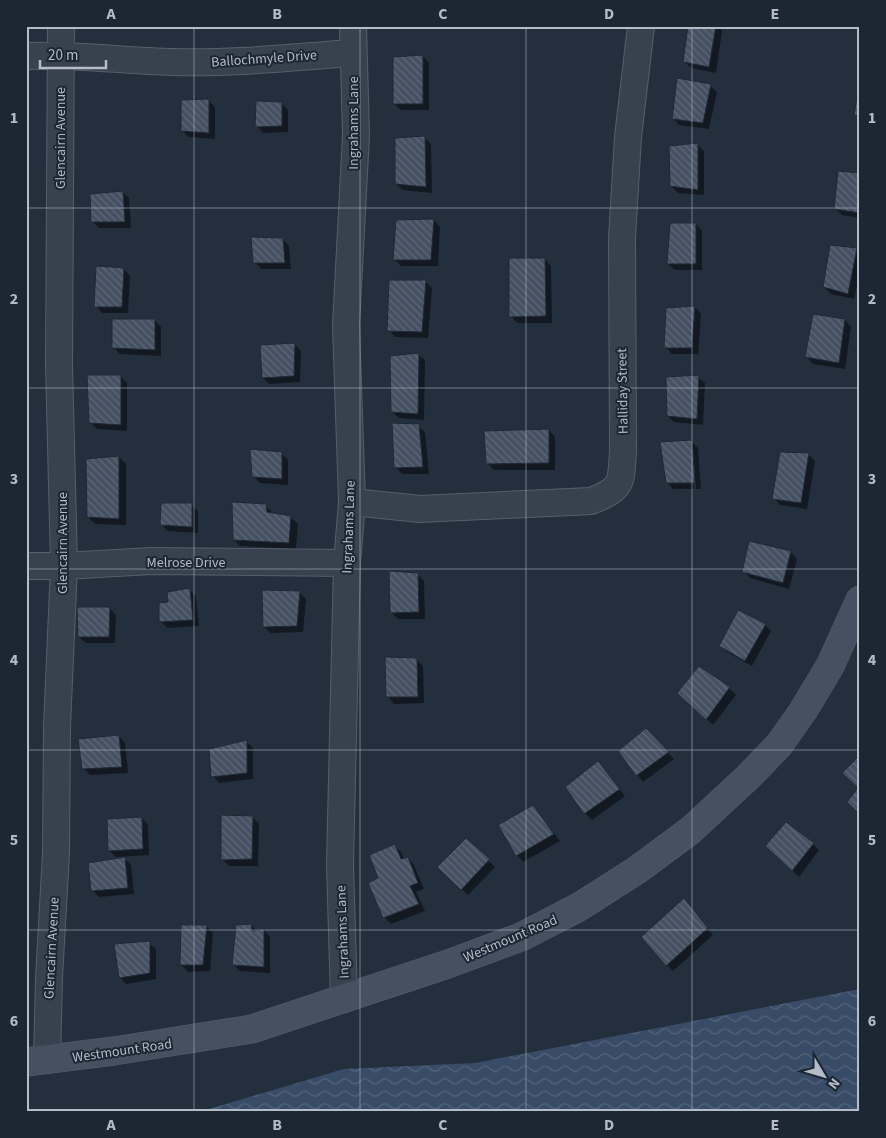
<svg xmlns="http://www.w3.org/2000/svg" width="886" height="1138" font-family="'Source Sans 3',sans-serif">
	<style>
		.water { fill: url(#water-waves) }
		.shadow { fill: #0007 }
		.building { fill: url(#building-back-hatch); stroke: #1f2835 }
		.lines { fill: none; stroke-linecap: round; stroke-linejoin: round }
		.street-casing { stroke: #565f6c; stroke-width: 28 }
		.secondary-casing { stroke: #565f6c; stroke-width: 29 }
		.street { stroke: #38414e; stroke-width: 26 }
		.secondary { stroke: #465061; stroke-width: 28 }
		.grid { fill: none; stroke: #b4bcc9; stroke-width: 1; stroke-opacity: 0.55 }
		.labels { text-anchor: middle; stroke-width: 4; stroke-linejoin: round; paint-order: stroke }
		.street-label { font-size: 14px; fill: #b4bcc9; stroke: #1d2633 }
		.neatline { fill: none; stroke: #b4bcc9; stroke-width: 2 }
		.grid-label { font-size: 16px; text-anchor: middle; font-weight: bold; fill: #b4bcc9 }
	</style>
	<defs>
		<pattern id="water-waves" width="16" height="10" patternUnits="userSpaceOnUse" patternTransform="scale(1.25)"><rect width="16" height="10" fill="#394c67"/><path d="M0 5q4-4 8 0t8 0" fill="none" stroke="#53647b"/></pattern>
		<pattern id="building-back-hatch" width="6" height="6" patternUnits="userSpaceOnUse" patternTransform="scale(1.25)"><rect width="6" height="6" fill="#455162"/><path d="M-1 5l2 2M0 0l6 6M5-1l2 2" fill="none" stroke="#5d6877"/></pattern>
	</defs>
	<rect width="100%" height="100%" fill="#242f3e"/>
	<polygon class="water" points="860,989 860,1112 199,1112 344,1069 475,1063"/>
	<g class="shadow">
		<polygon points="689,26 718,26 722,31 716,73 691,68 684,61"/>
		<polygon points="423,56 429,63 429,110 401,110 394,104"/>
		<polygon points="710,86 717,92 709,129 679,125 673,118"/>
		<polygon points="209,101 215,107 215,139 189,137 182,131"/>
		<polygon points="281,103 288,110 288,132 263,133 257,126"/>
		<polygon points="424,137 431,144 432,193 403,190 396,184"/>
		<polygon points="698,145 704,151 704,195 678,193 671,186"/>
		<polygon points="860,174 860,218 842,215 835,208"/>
		<polygon points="123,192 129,198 131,228 99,228 92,221"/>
		<polygon points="434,220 440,227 438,266 401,266 394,259"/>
		<polygon points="696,224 702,231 702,270 675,270 668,264"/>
		<polygon points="283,239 289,246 291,269 261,269 255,262"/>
		<polygon points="857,250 860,253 860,273 854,299 831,294 824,287"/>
		<polygon points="545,259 551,266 552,323 517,323 511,316"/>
		<polygon points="124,269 130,276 128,313 102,313 96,306"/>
		<polygon points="425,281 432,288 428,338 395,337 389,330"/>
		<polygon points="695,307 701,314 698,354 672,354 665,347"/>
		<polygon points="155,320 161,327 161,356 120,354 114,348"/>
		<polygon points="845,320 851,327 845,369 813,364 807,357"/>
		<polygon points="294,344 301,351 300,382 269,384 263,378"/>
		<polygon points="418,354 425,360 424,420 399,418 392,412"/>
		<polygon points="120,376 127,383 127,431 97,429 90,422"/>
		<polygon points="698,377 705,383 703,425 674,422 668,416"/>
		<polygon points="418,426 425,432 429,474 402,474 396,468"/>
		<polygon points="549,430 555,437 555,470 494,470 488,464"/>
		<polygon points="691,441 698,448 701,489 696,489 693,446 691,446 694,489 673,489 667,482"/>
		<polygon points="281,453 288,460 288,485 260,483 254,477"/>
		<polygon points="809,455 815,461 807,509 780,505 774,498"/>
		<polygon points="119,457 126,464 126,525 95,524 88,517"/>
		<polygon points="191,505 198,511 198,533 168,531 161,524"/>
		<polygon points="265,505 272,512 272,514 291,518 298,524 296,549 240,546 234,540"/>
		<polygon points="790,552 797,559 789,589 750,578 744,572"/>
		<polygon points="417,574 424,581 425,619 398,619 391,612"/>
		<polygon points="189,590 196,596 199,626 167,628 161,621 170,603"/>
		<polygon points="299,592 306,599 303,632 271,633 264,627"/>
		<polygon points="110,609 116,615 115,643 86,643 79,637"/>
		<polygon points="765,625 771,631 752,666 727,652 721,645"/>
		<polygon points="416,659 423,666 424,703 394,704 388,697"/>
		<polygon points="699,667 729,688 736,695 713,725 685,700"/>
		<polygon points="646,730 674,759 643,782 620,752"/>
		<polygon points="119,736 125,743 128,773 90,775 83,768"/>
		<polygon points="246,741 253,748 253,779 219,783 213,776"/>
		<polygon points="598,763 625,796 592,820 585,813 567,787"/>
		<polygon points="533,806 560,841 523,862 517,855"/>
		<polygon points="142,818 148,825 149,855 116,857 109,850"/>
		<polygon points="253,818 259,824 258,866 229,866 222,859"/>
		<polygon points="466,840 495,867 468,895 439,867"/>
		<polygon points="813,844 819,850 799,877 767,846"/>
		<polygon points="395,846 401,852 404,859 408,858 414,865 424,889 416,892 425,911 391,924 384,917 380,879"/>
		<polygon points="124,858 131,865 134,894 99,897 92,890"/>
		<polygon points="691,906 713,935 673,971 667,965"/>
		<polygon points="251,925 257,931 264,930 270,937 270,973 240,971 233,964"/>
		<polygon points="206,926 213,933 210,971 188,972 181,965"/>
		<polygon points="149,943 156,949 156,979 126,984 120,977"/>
	</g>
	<g class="building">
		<polygon points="688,26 716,26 709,67 683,62"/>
		<polygon points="423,55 423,104 393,104 393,57"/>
		<polygon points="677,78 711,84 703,123 672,119"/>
		<polygon points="860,79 860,116 854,115"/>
		<polygon points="209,99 209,133 181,131 181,100"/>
		<polygon points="256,101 282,102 282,126 255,127"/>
		<polygon points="425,136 426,187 395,184 395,138"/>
		<polygon points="698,143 698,190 670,186 669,146"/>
		<polygon points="838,171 860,173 860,213 834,209"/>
		<polygon points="123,191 125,222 91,222 90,194"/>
		<polygon points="434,219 431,260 393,260 396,220"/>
		<polygon points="670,223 696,223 696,264 667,264"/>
		<polygon points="251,237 283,238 285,263 253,263"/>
		<polygon points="830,245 857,248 848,294 823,287"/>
		<polygon points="509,258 545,258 546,316 509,317"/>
		<polygon points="96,266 124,268 122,307 94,307"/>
		<polygon points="389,280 426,280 422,332 387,331"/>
		<polygon points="695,306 692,348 664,348 666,308"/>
		<polygon points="813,314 845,319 839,363 805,357"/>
		<polygon points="112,319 155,319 155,350 112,348"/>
		<polygon points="295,343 294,376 262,378 260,345"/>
		<polygon points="419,353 418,414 391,412 390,356"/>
		<polygon points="87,375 121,375 121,425 89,423"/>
		<polygon points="699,375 697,419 667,416 666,377"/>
		<polygon points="392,423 419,424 423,467 394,468"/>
		<polygon points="549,429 549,463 486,464 484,431"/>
		<polygon points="692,440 695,483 666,483 660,442"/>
		<polygon points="250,449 282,452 282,479 252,477"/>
		<polygon points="780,452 809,453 801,503 772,499"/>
		<polygon points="119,456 119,519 87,517 86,459"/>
		<polygon points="232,502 266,504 267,512 291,516 289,543 233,540"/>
		<polygon points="161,503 192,503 192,527 160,525"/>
		<polygon points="749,541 791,551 783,583 742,572"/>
		<polygon points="389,571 418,573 419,612 390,613"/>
		<polygon points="190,588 193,620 159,622 159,603 168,602 167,592"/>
		<polygon points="262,590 300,591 297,626 263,627"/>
		<polygon points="77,607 110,607 109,637 78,637"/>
		<polygon points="738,610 766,624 745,661 719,646"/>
		<polygon points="385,657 417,658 418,697 386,697"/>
		<polygon points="699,666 730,687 706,720 677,693"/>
		<polygon points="646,728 669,752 636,776 618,751"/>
		<polygon points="119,735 122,767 82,769 78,739"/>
		<polygon points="247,740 247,773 211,777 209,749"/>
		<polygon points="860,755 860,815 847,802 858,788 842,773"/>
		<polygon points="598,761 620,789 584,814 565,787"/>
		<polygon points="533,805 554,834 516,856 498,825"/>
		<polygon points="221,815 253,816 252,859 221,860"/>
		<polygon points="142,817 143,849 108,851 107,819"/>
		<polygon points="786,822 814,843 792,871 765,846"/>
		<polygon points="466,838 490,859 461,890 437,867"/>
		<polygon points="395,844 401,859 408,857 418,883 410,886 419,904 383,918 368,883 378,878 369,855"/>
		<polygon points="125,857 128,888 91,891 88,863"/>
		<polygon points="684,898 708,928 666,966 641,937"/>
		<polygon points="251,924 252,931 264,929 264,967 232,965 236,925"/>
		<polygon points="181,925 207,925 203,965 180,965"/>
		<polygon points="150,941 150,973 119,978 114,944"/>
	</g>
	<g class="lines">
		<defs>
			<g id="street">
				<path d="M26,56C76,54 125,61 174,62C233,64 294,57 353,53"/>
				<path d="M352,502L420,509L591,501C624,488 621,483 623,450L622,238L628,137L641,26"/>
				<polyline points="26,566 64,566 151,561 347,563"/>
				<polyline points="344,999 340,865 347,563 352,502 346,325 356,135 353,26"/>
				<polyline points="47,1060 49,978 56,853 57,727 64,566 59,364 61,26"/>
			</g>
			<polyline id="secondary" points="26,1062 114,1051 252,1029 448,964 521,937 579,907 637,870 691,830 748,777 779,745 803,711 830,666 860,600"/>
		</defs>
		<use href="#street" class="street-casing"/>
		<use href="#secondary" class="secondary-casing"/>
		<use href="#street" class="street"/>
		<use href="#secondary" class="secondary"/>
	</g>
	<path class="grid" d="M194,26V1112M360,26V1112M526,26V1112M692,26V1112M26,208H860M26,388H860M26,569H860M26,750H860M26,930H860"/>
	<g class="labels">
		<g class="street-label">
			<text transform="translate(264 58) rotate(-4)" y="5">Ballochmyle Drive</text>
			<text transform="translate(353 123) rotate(-90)" y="5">Ingrahams Lane</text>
			<text transform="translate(60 138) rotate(-90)" y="5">Glencairn Avenue</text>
			<text transform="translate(622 391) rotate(-91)" y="5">Halliday Street</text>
			<text transform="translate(348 527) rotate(-88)" y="5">Ingrahams Lane</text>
			<text transform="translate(62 543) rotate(-90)" y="5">Glencairn Avenue</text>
			<text x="186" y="567">Melrose Drive</text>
			<text transform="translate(342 932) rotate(-92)" y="5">Ingrahams Lane</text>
			<text transform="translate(510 938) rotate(-23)" y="5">Westmount Road</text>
			<text transform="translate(51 948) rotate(-87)" y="5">Glencairn Avenue</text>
			<text transform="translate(122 1050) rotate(-8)" y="5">Westmount Road</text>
		</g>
	</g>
	<rect width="886" height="1138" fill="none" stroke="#1d2633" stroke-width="55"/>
	<g transform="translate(824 1076) rotate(128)" stroke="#1d2633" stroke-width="4" paint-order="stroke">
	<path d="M0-4L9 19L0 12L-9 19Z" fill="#b4bcc9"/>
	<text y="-8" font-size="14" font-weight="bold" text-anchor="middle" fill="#b4bcc9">N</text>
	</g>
	<path d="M40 60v8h66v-8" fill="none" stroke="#b4bcc9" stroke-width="2.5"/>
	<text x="48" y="60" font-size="15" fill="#b4bcc9" stroke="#1d2633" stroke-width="4" paint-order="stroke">20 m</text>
	<rect x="28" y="28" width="830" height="1082" class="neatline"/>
	<g class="grid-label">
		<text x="111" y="19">A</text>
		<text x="277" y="19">B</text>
		<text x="443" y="19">C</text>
		<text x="609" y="19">D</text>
		<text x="775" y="19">E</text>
		<text x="14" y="123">1</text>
		<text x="872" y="123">1</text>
		<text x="14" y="304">2</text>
		<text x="872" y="304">2</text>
		<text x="14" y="484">3</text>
		<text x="872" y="484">3</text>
		<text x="14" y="665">4</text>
		<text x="872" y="665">4</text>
		<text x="14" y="845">5</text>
		<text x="872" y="845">5</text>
		<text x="14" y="1026">6</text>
		<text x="872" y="1026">6</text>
		<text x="111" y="1130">A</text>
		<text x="277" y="1130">B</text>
		<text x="443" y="1130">C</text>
		<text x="609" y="1130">D</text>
		<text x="775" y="1130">E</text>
	</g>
</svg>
